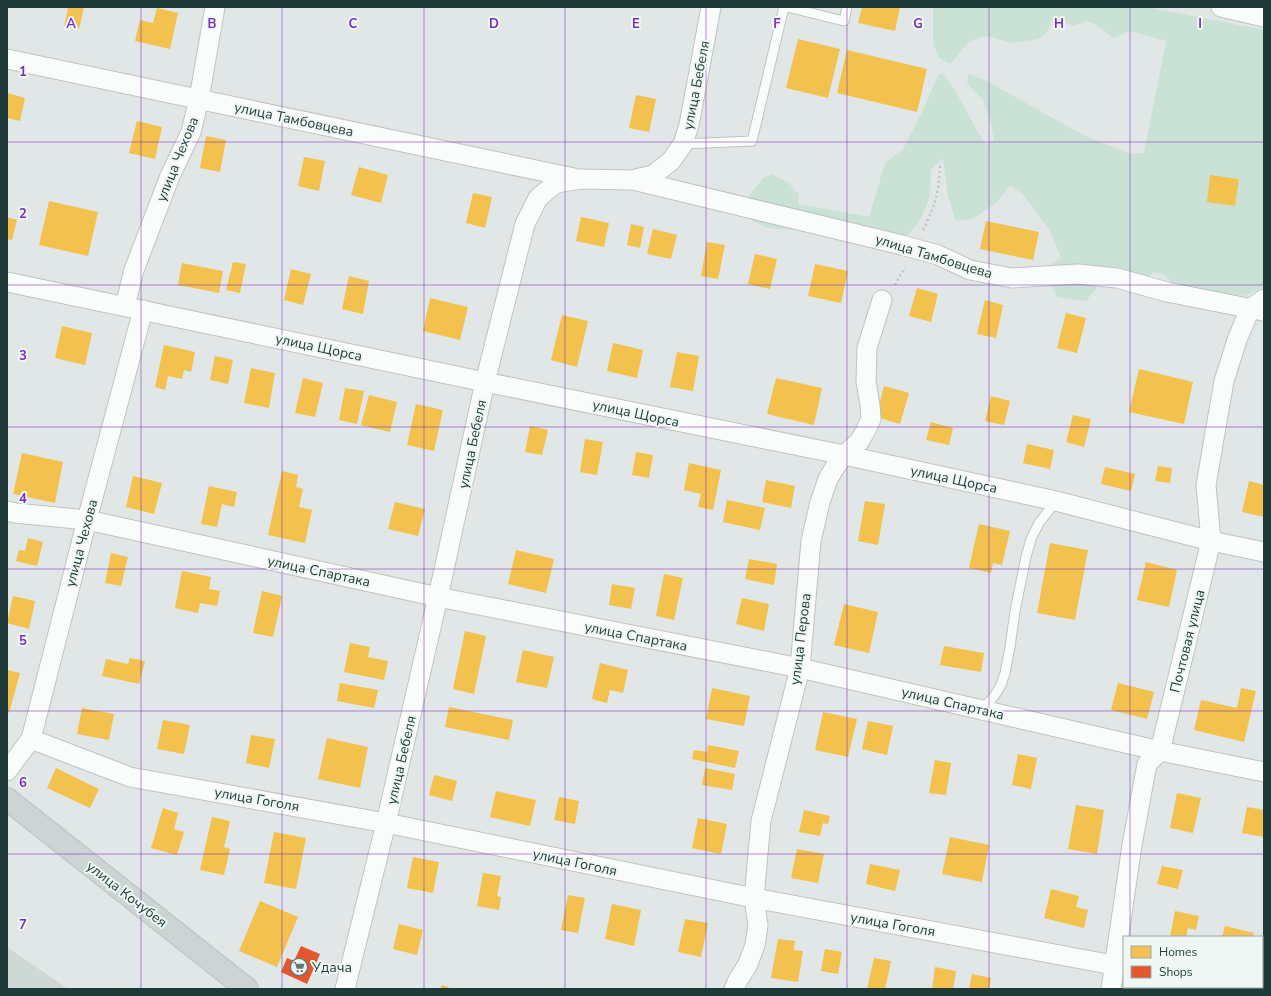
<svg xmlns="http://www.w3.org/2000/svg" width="1271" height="996" font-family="'Nunito Sans',sans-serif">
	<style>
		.built { fill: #ced9d6 }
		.green { fill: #c9e2d5 }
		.homes { fill: #f2c14e }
		.shops { fill: #e4572e }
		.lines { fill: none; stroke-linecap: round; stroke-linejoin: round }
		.lane-casing { stroke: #bec4c3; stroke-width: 11 }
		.street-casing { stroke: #bec4c3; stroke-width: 21 }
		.primary-casing { stroke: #bbc4c3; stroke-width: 24 }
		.path { stroke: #bfc7c7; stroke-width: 2.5; stroke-dasharray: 2 3; stroke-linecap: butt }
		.lane { stroke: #fafbfb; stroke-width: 9 }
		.street { stroke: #fafbfb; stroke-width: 19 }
		.primary { stroke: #ccd4d4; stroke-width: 22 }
		.grid { fill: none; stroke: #7b2cbf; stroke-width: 1; stroke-opacity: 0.55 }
		.labels { text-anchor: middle; stroke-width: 4; stroke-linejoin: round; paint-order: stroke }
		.street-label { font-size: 14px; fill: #1f3a38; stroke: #eef7f4 }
		.poi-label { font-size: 14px; fill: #1f3a38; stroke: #eef7f4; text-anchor: start }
		.grid-label { font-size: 13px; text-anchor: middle; font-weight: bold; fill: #7b2cbf; stroke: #eef7f4; stroke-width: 4; stroke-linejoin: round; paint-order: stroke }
	</style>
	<rect width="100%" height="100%" fill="#e1e7e6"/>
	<polygon class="built" points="7,947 68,989 7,989"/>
	<path class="green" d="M933,7H1146L1264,30V286L1246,296L1173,285L1166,275L1154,272L1148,277L1118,268L1104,271L1096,289L1086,301L1057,297L1043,270L1061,258L1050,230L1023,195L1010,185L997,202L973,219L956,221L948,196L943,158L931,170C931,178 931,185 930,192C927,211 915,230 900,242L803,219L797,230L768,228L751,220L748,197L763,178L771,174L788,182L799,195L798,204L869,217L885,163L903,149L922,112L938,75L943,73C960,95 971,122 986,145L994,141L991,123L984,101L967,84L968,74L985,80L1083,135L1130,154L1144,153L1166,41L1129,31L1114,38L1096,25L1086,21L1074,26L1059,21L1053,17L1048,31L1039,39L1012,43L986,36L970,41L950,64L939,58L933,44Z"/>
	<g class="homes">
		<polygon points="63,7 84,7 79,29 64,26 68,9"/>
		<polygon points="862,7 900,7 895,31 858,23"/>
		<polygon points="157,8 178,13 170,49 135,41 140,20 153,23"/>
		<polygon points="798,39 840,49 828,98 786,88"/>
		<polygon points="847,50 927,69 917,112 837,93"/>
		<polygon points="7,93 25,98 20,121 7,118"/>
		<polygon points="636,95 656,99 649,132 629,128"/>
		<polygon points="137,121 162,127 155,159 129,153"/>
		<polygon points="206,136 226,140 220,172 200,168"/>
		<polygon points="304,157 325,161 319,191 298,186"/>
		<polygon points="359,167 388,175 381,203 351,195"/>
		<polygon points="1210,175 1239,179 1235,206 1207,202"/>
		<polygon points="473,193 492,197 485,228 466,223"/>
		<polygon points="49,201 98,212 88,256 39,245"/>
		<polygon points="7,217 17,220 12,240 7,239"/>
		<polygon points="581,217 609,223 604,247 576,241"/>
		<polygon points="986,221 1039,232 1033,260 980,249"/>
		<polygon points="631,224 644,227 640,248 627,245"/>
		<polygon points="653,229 677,235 671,259 647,254"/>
		<polygon points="707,242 725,245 718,279 701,276"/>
		<polygon points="755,254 777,259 770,289 748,284"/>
		<polygon points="233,262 246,264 240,293 226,290"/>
		<polygon points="182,263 223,271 219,293 178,285"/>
		<polygon points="815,264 848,271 841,303 808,296"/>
		<polygon points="291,269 311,274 303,305 284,300"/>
		<polygon points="349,276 369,281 363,314 342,309"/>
		<polygon points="917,288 938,294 931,322 909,316"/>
		<polygon points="430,298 468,307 460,340 423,331"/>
		<polygon points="985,300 1003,305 996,338 977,334"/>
		<polygon points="1066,313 1086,318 1077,353 1057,348"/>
		<polygon points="562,315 588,321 577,367 551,360"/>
		<polygon points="62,326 92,333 85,365 55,358"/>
		<polygon points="613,343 643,350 637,378 607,371"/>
		<polygon points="164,345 195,352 191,372 184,370 182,379 168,376 165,390 155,387"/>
		<polygon points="677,352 699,356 693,391 670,387"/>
		<polygon points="215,356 233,360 228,384 210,380"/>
		<polygon points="251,368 275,373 269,408 244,403"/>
		<polygon points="1139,369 1193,382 1184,424 1129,412"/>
		<polygon points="303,378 323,383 315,417 295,413"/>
		<polygon points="776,378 822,388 814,425 767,414"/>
		<polygon points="884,386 909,393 900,424 876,417"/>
		<polygon points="345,388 364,391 357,424 339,420"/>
		<polygon points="369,395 397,402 390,432 361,425"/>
		<polygon points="991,396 1010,401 1004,425 985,421"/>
		<polygon points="416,404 443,410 434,451 407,445"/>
		<polygon points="1073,415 1091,419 1084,447 1066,442"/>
		<polygon points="931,422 953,428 949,445 926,440"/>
		<polygon points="530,426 548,430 542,455 525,452"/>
		<polygon points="585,439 603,442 597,475 580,472"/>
		<polygon points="1027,444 1054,450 1050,469 1023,463"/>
		<polygon points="636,452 653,455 649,478 632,475"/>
		<polygon points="22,453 63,462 55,503 13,494"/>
		<polygon points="689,463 721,470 713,510 698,507 701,494 684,490"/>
		<polygon points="1158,466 1172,468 1170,483 1155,481"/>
		<polygon points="1105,467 1135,474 1131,491 1101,484"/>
		<polygon points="282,471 298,475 296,487 303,489 299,507 312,510 305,543 268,535"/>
		<polygon points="133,476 162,483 154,514 126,507"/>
		<polygon points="766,480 795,486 791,508 762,502"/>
		<polygon points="1249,481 1264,485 1264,517 1242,512"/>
		<polygon points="209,486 237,492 234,507 222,504 217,527 201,524"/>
		<polygon points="727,500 765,508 760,530 723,522"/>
		<polygon points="865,501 885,504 878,545 858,541"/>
		<polygon points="395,502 425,509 418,536 388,529"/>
		<polygon points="979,524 1010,531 1002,565 993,563 991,573 969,568"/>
		<polygon points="28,538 43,542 37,566 16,561 19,550 25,551"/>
		<polygon points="1050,543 1088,550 1075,620 1037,613"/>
		<polygon points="516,550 554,559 546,593 508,584"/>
		<polygon points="111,553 128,557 121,586 105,583"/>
		<polygon points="749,559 777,564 774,585 745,579"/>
		<polygon points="1146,562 1177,570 1169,607 1137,600"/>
		<polygon points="182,571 211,577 209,589 220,591 217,606 200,603 198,613 175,608"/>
		<polygon points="664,574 683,578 674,620 656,616"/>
		<polygon points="612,584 635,588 631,609 609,605"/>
		<polygon points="262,591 282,596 273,637 253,633"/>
		<polygon points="13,596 35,601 29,629 7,623"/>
		<polygon points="742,598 769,604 764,631 736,624"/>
		<polygon points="844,604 878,612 869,653 834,645"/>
		<polygon points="465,631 486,636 474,694 453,689"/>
		<polygon points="350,643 370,647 368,657 388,661 384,680 344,672"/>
		<polygon points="944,646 984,653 981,672 940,665"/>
		<polygon points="523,650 554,657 547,688 516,682"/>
		<polygon points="130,658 145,661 139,684 102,676 106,659 128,664"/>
		<polygon points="600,663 628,670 623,693 610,690 607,703 592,699"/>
		<polygon points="7,670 20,673 9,713 7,712"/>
		<polygon points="340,683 378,690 374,708 337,701"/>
		<polygon points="1118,683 1154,692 1147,719 1111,710"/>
		<polygon points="712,688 750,696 744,726 706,719"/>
		<polygon points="1241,688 1256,691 1244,742 1194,730 1201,700 1237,708"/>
		<polygon points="449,707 513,720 509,740 445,727"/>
		<polygon points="82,708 114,714 109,740 77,734"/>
		<polygon points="823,712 857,719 848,757 815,750"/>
		<polygon points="163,720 190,725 184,754 157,749"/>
		<polygon points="868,721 893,726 887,755 862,749"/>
		<polygon points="251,735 275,739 269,768 246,763"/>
		<polygon points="327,738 368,747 360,788 318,779"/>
		<polygon points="708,745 739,751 735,768 692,759 694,750 707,752"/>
		<polygon points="1018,754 1037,758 1031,789 1012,785"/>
		<polygon points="935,760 951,763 946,795 929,793"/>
		<polygon points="56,768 99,789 90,808 47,788"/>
		<polygon points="705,768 735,774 732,790 702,785"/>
		<polygon points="434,775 457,781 452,801 429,795"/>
		<polygon points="496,791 536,800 530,826 490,817"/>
		<polygon points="1177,793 1201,798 1193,833 1170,828"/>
		<polygon points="559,797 579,801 575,824 554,820"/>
		<polygon points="1076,805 1104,810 1097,854 1068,849"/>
		<polygon points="1247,807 1264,810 1264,837 1242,833"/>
		<polygon points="163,808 178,813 174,829 184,832 177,855 151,848"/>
		<polygon points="804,810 830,816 828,824 823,823 820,836 799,832"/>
		<polygon points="212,817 230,821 224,847 230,849 224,875 200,870"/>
		<polygon points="698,818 727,824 721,854 692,848"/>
		<polygon points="274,832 306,838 296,889 264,883"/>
		<polygon points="950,837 989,845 982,882 942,874"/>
		<polygon points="797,849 824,854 818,883 791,878"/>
		<polygon points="413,857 439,862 433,893 407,888"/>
		<polygon points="870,864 900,870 895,891 866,884"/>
		<polygon points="1162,866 1183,870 1178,889 1157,884"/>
		<polygon points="483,873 501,876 497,896 501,897 499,910 477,906"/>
		<polygon points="1051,889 1079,896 1076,907 1088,910 1084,928 1044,918"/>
		<polygon points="568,895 585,898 578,933 561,930"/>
		<polygon points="260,901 298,917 277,967 239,951"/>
		<polygon points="612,904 641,910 634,946 605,939"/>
		<polygon points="1175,911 1199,916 1196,930 1188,928 1186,937 1170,937"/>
		<polygon points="685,919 708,923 701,957 678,952"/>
		<polygon points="399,924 423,930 417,955 393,949"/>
		<polygon points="1225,926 1254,933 1253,937 1222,937"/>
		<polygon points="778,939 795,941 794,950 803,951 798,982 771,978"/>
		<polygon points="825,949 842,952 838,974 821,971"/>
		<polygon points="874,958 891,961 885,989 867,989"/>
		<polygon points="935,967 956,971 953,989 932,989"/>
		<polygon points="972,974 991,978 989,989 969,989"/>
		<polygon points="442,985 453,989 440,989"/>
	</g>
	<polygon class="shops" points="301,946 320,954 307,984 281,972 287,958 294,961"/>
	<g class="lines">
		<defs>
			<g id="lane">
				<polyline points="787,7 844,21 847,7"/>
				<polyline points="683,144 752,141 784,7"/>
				<polyline points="982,710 995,695 1001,685 1005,673 1010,647 1015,611 1026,557 1031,539 1039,523 1056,501"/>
			</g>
			<g id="street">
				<polyline points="1221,7 1264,17"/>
				<polyline points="7,59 574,178"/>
				<polyline points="633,180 902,245 938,255 970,270 1012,278 1078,274 1117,278 1167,292 1263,311"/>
				<polyline points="7,282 485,382 844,455 1056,501 1211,541 1264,552"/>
				<polyline points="125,306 134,270 170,176 191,132 199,99 215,7"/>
				<polyline points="7,511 15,513 87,520 438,597 800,668 1160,751 1264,772"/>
				<polyline points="31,739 130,777 386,823 754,898 1124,967"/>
				<polyline points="7,771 31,739 87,520 143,310"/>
				<polyline points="1210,987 1219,989"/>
				<polyline points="345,989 386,823 438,597 485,382 525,224 538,198 556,183 581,179 631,180 653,175 671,161 683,144 689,125 711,7"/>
				<polyline points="734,989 737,982 748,964 755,945 758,925 754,898 761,821 800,668 811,541 820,502 828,479 835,467 844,455 859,442 866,430 871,419 870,405 866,381 867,348 882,300"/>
				<polyline points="1111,989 1132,845 1147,764 1160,751 1211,541 1206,485 1224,381 1237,340 1250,309 1264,299"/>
			</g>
			<polyline id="primary" points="7,799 247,989"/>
		</defs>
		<use href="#lane" class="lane-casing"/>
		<use href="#street" class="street-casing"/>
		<use href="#primary" class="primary-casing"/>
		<g class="path">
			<path d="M923,230C935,206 939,193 940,165"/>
			<polyline points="895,285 905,267"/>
		</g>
		<use href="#lane" class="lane"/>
		<use href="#street" class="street"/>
		<use href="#primary" class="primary"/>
	</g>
	<path class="grid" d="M141,7V989M282,7V989M424,7V989M565,7V989M706,7V989M847,7V989M989,7V989M1130,7V937M7,142H1264M7,285H1264M7,427H1264M7,569H1264M7,711H1264M7,854H1264M1130,987V989"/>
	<defs>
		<symbol id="supermarket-ring" viewBox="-11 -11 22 22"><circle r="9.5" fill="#eef7f4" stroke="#637775" stroke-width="1.5"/><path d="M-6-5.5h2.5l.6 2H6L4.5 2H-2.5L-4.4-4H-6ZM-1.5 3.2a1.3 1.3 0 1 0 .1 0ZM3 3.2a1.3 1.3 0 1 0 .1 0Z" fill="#637775"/></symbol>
	</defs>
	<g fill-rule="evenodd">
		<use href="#supermarket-ring" x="289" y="957" width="20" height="20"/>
	</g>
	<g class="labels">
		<g class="street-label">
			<text transform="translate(696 85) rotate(-79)" y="5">улица Бебеля</text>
			<text transform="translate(294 119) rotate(12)" y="5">улица Тамбовцева</text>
			<text transform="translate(177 159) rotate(-68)" y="5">улица Чехова</text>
			<text transform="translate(934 256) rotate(17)" y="5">улица Тамбовцева</text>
			<text transform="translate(319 347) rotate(12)" y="5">улица Щорса</text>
			<text transform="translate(636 413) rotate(12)" y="5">улица Щорса</text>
			<text transform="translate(472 444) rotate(-78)" y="5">улица Бебеля</text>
			<text transform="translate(954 479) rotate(12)" y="5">улица Щорса</text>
			<text transform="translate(81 543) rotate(-75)" y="5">улица Чехова</text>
			<text transform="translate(319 571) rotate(12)" y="5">улица Спартака</text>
			<text transform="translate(636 636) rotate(11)" y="5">улица Спартака</text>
			<text transform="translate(800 639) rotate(-83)" y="5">улица Перова</text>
			<text transform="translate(1187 641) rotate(-76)" y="5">Почтовая улица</text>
			<text transform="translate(953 703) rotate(13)" y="5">улица Спартака</text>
			<text transform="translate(401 760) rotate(-77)" y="5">улица Бебеля</text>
			<text transform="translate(257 799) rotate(10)" y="5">улица Гоголя</text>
			<text transform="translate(575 862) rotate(12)" y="5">улица Гоголя</text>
			<text transform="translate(127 894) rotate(38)" y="5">улица Кочубея</text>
			<text transform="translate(893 924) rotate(10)" y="5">улица Гоголя</text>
		</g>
		<g class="poi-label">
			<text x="312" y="972">Удача</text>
		</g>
	</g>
	<g class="grid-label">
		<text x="71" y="28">A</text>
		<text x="212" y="28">B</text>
		<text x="353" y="28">C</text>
		<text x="494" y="28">D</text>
		<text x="636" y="28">E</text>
		<text x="777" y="28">F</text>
		<text x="918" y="28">G</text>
		<text x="1059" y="28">H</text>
		<text x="1200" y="28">I</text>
		<text x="23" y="76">1</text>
		<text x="23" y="218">2</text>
		<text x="23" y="360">3</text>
		<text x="23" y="503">4</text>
		<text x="23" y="645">5</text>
		<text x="23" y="787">6</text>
		<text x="23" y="929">7</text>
	</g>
	<rect width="1271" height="996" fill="none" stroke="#1f3a38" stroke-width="16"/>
	<rect x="1123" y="936" width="140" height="52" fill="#eef7f4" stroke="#9baba9"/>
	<rect x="1131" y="946" width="20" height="12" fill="#f2c14e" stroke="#9baba9"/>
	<text x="1159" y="956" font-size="12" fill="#1f3a38">Homes</text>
	<rect x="1131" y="966" width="20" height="12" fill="#e4572e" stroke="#9baba9"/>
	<text x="1159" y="976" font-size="12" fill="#1f3a38">Shops</text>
</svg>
